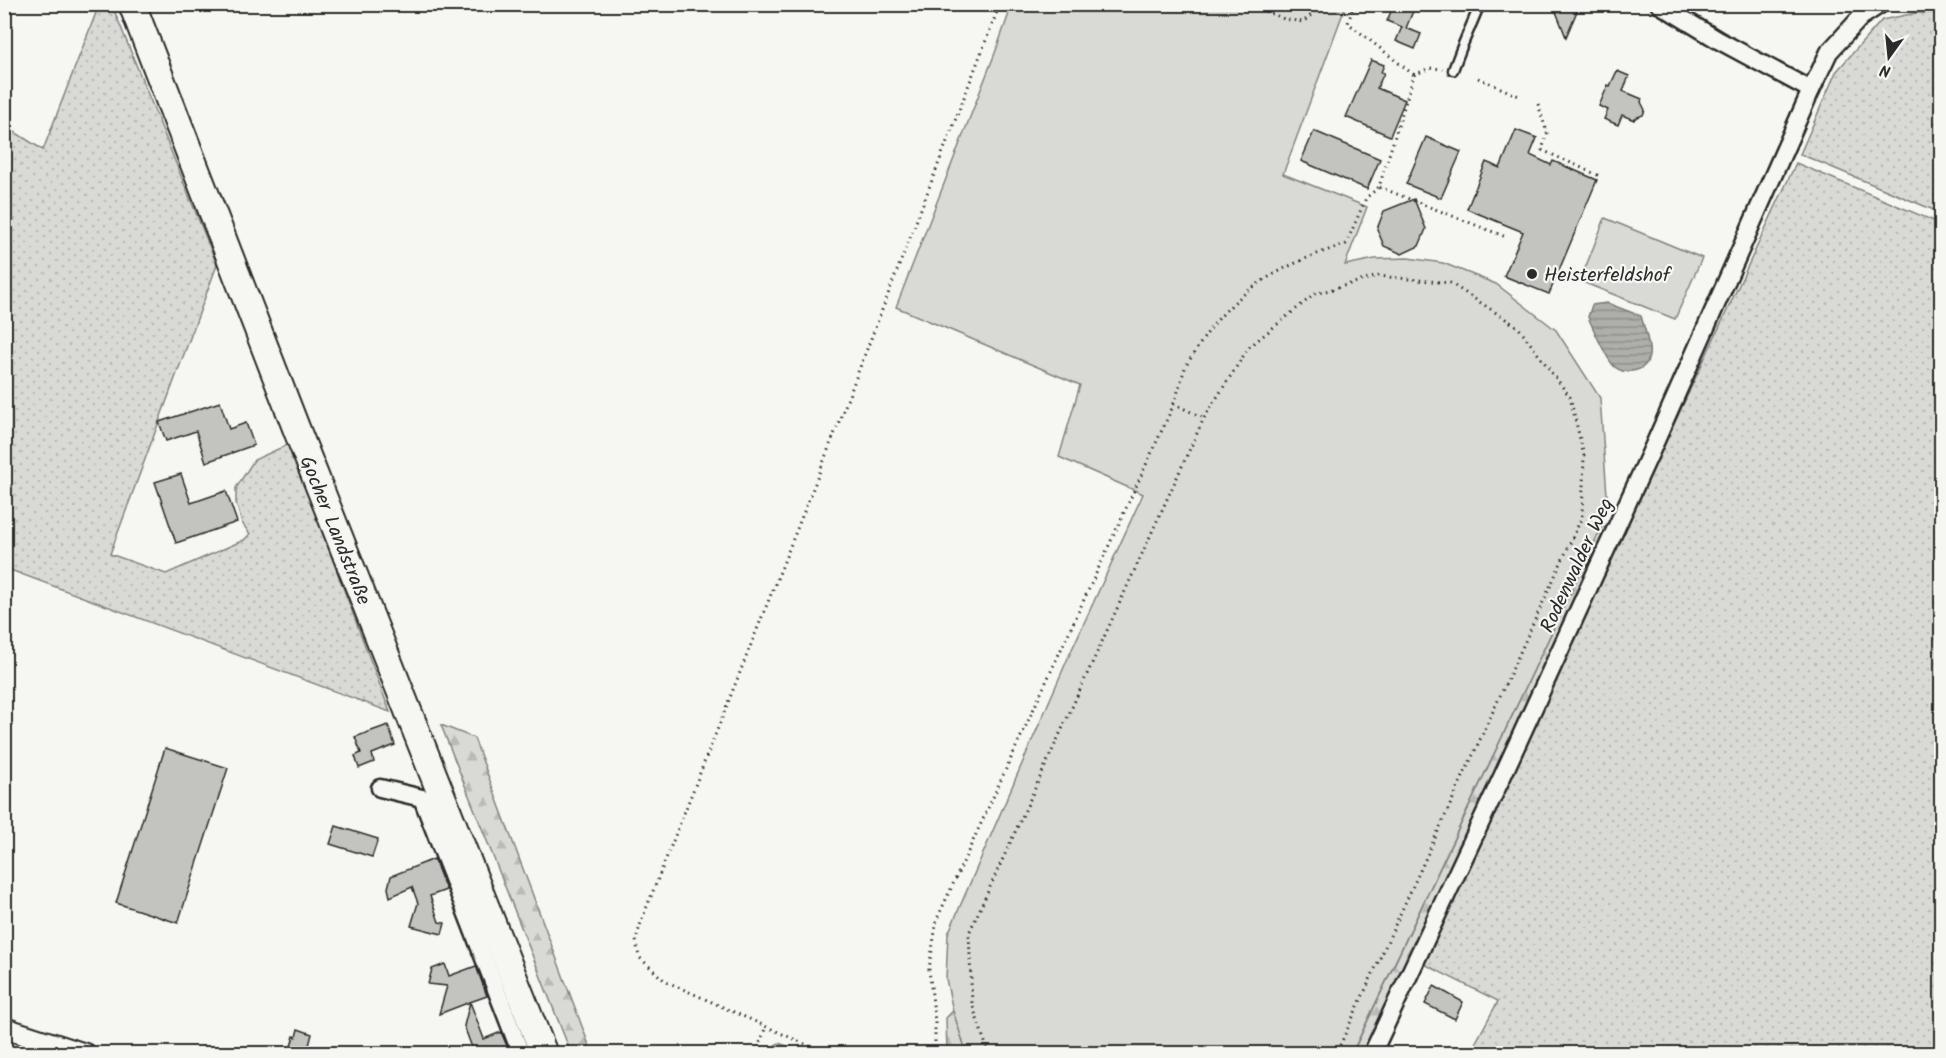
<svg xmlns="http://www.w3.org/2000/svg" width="1946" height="1058" font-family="Kalam,sans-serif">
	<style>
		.grass { fill: url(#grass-dots); stroke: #828280; stroke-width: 1.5 }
		.forest { fill: url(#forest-firs); stroke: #828280; stroke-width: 1.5 }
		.pitch { fill: #d9d9d5; stroke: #828280; stroke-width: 1.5 }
		.water { fill: url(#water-rules); stroke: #7a7a78; stroke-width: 1.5 }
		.building { fill: #c3c3c0; stroke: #2b2b2b; stroke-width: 1.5 }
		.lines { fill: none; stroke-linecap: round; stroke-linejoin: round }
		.service-casing { stroke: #2b2b2b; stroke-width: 13 }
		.minor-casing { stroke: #2b2b2b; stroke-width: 21 }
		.tertiary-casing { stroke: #2b2b2b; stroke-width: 24 }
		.primary-casing { stroke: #2b2b2b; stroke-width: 30 }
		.path { stroke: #2b2b2b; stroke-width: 3; stroke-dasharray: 1.5 4.5; stroke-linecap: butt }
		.service { stroke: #f6f6f2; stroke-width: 8 }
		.minor { stroke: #f6f6f2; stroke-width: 16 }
		.tertiary { stroke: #f6f6f2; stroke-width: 20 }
		.primary { stroke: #f6f6f2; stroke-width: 26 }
		.poi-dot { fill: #2b2b2b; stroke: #f6f6f2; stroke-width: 2 }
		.labels { text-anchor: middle; stroke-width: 4.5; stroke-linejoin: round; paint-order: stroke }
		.poi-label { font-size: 20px; fill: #2b2b2b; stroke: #f6f6f2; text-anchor: start }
		.street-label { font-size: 20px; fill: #2b2b2b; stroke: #f6f6f2 }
	</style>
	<defs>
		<pattern id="grass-dots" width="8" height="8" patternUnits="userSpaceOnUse" patternTransform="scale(1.5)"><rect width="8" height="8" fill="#d9d9d5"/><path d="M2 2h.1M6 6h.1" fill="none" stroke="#babab7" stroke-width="1.8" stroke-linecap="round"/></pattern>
		<pattern id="forest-firs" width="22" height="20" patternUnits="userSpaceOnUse" patternTransform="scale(1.5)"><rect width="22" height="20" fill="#d9d9d5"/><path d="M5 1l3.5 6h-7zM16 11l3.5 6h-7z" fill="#babab7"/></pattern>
		<pattern id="water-rules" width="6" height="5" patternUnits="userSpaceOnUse" patternTransform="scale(1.5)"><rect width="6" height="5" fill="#aeaeab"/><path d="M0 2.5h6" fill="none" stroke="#8e8e8b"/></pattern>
	</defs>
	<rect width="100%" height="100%" fill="#f6f6f2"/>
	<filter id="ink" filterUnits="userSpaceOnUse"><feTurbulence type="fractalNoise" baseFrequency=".0167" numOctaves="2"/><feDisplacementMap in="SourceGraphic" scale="12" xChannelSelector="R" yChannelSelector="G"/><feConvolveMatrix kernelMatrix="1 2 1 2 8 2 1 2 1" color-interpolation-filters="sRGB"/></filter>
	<g filter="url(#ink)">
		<g class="grass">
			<polygon points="99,5 112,5 217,265 110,554 166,574 244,540 250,534 242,523 236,503 236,488 254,460 289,444 390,712 5,568 4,125 43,150"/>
			<polygon points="1916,13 1941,13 1941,213 1800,154 1836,72 1882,20"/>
			<polygon points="1796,163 1941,224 1941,1053 1470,1053 1498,1001 1422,963"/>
		</g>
		<g class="forest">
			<polygon points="1602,526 1614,533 1372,1053 1352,1054"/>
			<polygon points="441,725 474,738 592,1053 571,1053"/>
			<polygon points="953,1011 967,1053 947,1053 946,1018"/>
			<polygon points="779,1043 794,1049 792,1053 771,1053 775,1045"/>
		</g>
		<g class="pitch">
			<polygon points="1012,5 1346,5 1283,174 1367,207 1345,265 1375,259 1408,258 1443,263 1496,284 1556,330 1600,398 1607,495 1602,526 1352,1053 967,1054 953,1011 946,979 948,934 1068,658 1143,494 1059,457 1080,385 896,307 995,53"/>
			<polygon points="1605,218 1702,258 1675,319 1580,281"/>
		</g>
		<path class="water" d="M1607,303L1641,316C1646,335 1661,367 1632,371C1625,372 1621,372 1615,367C1607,361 1593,328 1588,317L1592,305Z"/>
		<g class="building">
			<polygon points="1394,4 1416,4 1406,28 1421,34 1415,49 1396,41 1402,27 1387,21"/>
			<polygon points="1553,4 1580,4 1566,37"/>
			<polygon points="1371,60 1384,65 1381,72 1384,73 1377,88 1405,100 1390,136 1346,117"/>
			<polygon points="1617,71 1629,76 1623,91 1642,99 1641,102 1645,110 1643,115 1635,118 1634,120 1622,115 1618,125 1604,119 1608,110 1599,106 1608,85 1610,86"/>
			<polygon points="1516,130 1537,138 1530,155 1551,165 1553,161 1597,180 1549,294 1504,276 1523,232 1467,209 1486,162 1500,168"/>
			<polygon points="1314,131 1380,159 1367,189 1301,161"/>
			<polygon points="1426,137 1461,152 1441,198 1406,184"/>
			<polygon points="1414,199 1426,229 1419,246 1402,254 1384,246 1377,229 1384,211"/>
			<polygon points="220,402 229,429 246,423 254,445 206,462 196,431 166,441 159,422"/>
			<polygon points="181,474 191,503 226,491 237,522 176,543 155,482"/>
			<polygon points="388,725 395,745 372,754 374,762 359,768 355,756 361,753 355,737"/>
			<polygon points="165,748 228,768 178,923 116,903"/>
			<polygon points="336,826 378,839 372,857 330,844"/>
			<polygon points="434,859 446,890 430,896 439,922 445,923 442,934 411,926 418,903 412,887 390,897 388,888 391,876"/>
			<polygon points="445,964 449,976 476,966 487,996 470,1002 484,1039 501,1032 510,1053 474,1053 464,1026 470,1002 439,1014 447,986 428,984 432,969"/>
			<polygon points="1434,986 1463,1002 1455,1019 1425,1004"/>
			<polygon points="298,1029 312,1034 307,1053 289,1053 294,1036 296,1037"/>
		</g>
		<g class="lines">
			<defs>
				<polyline id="service" points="1453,70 1461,49 1480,4"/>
				<g id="minor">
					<polyline points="1659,4 1718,40 1811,90 1829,52 1861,17 1881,4"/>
					<polyline points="380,788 422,798 521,1054"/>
					<polyline points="1372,1054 1502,777 1654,445 1811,90"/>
				</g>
				<polyline id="tertiary" points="4,1028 85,1054"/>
				<polyline id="primary" points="132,4 298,433 544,1054"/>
			</defs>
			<use href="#service" class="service-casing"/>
			<use href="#minor" class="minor-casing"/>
			<use href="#tertiary" class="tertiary-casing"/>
			<use href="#primary" class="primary-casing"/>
			<g class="path">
				<polyline points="1249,4 1284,19 1303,22 1324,4"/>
				<polyline points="1354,4 1348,23 1414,75 1379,187 1506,237"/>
				<polyline points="1414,75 1430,68 1443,69"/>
				<polyline points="1478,78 1521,97"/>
				<polyline points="1538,104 1547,133 1542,150 1600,176"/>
				<path d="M1174,404C1178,392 1181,380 1185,368C1189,360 1195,352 1200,344C1234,289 1286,263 1346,244L1366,198L1379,187"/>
				<polyline points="756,1054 766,1026"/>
				<polyline points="827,1054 665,981 639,957 636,940 642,919 818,476 1000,4"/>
				<polyline points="935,1054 935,1022 929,969 937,919 1174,404 1204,418"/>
				<polyline points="989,1054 972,1004 969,933 1204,418 1249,347 1315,294 1378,276 1450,283 1518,327 1570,397 1584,456 1582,517 1336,1054"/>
			</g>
			<use href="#service" class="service"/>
			<use href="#minor" class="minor"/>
			<use href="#tertiary" class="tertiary"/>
			<use href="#primary" class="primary"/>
		</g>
	</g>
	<circle class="poi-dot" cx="1532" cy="274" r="6"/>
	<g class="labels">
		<g class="poi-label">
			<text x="1544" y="281">Heisterfeldshof</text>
		</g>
		<g class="street-label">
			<text transform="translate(336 530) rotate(68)" y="7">Gocher Landstraße</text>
			<text transform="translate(1576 565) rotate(-65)" y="7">Rodenwalder Weg</text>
		</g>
	</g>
	<rect width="1946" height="1058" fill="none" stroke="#f6f6f2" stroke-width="24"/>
	<rect x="12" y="12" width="1922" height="1034" fill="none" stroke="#2b2b2b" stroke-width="2" filter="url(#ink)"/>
	<g transform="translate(1889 57) rotate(195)" stroke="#f6f6f2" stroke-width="4.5" paint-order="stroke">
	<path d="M0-4.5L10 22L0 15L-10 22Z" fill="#2b2b2b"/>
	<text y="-9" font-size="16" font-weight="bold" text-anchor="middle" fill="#2b2b2b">N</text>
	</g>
</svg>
